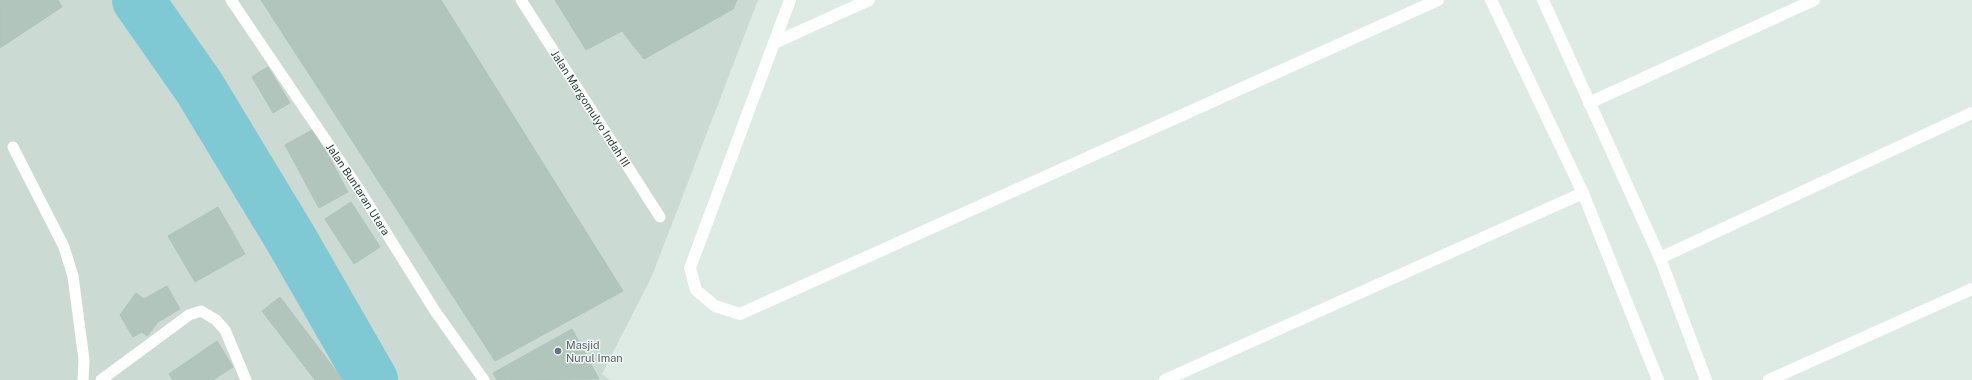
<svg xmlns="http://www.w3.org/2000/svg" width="1972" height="380" font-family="'Public Sans',sans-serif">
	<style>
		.built { fill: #cbdad3 }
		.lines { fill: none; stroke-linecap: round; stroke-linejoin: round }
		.river { stroke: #7fc9d5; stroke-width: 52 }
		.building { fill: #b2c5bd; stroke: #afc4bb }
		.service { stroke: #fff; stroke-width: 11 }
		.minor { stroke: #fff; stroke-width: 12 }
		.worship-dot { fill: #6b7280; stroke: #edf7f2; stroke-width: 1.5 }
		.labels { text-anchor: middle; stroke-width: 3; stroke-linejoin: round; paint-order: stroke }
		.street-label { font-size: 11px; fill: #1e3b33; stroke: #edf7f2 }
		.worship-label { font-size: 11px; fill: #5b616d; stroke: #edf7f2; text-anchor: start }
	</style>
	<rect width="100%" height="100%" fill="#ddebe4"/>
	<polygon class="built" points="0,0 758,0 652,276 602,374 610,380 0,380"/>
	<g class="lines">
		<polyline class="river" points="138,0 199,87 291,239 372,380"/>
	</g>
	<g class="building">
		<polygon points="0,0 58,0 62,7 0,48"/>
		<polygon points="261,0 441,0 623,291 495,361"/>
		<polygon points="555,0 737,0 733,9 644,59 622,31 586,50"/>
		<polygon points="268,67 290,103 281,108 259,72"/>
		<polygon points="259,72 281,108 273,113 252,77"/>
		<polygon points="314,129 348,192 319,208 285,145"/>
		<polygon points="351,202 380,247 354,264 325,219"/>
		<polygon points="218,207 245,254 195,282 168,236"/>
		<polygon points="167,286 180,309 158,322 147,336 142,332 133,337 120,315 136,293 144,299"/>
		<polygon points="280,297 343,380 315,380 262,311"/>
		<polygon points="572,329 599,379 497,380 493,373"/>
		<polygon points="217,341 233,367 213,380 173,380 169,374"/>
	</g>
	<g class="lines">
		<g class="service">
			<path id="s1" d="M231,0L357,186L435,311L484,380"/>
			<path id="s2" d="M521,0L660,217"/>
			<polyline points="13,147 64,247 73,276 84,360 83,380"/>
			<polyline points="101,380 189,315 201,311 216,320 225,330 246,380"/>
		</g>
		<g class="minor">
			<polyline points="790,0 690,268 696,290 715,306 740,314 1438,0"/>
			<polyline points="1491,0 1583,193 1658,380"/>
			<polyline points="1543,0 1660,258 1706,380"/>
			<polyline points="774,43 869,0"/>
			<polyline points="1589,103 1814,0"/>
			<polyline points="1660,258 1972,113"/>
			<polyline points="1165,380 1583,193"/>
			<polyline points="1769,380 1972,289"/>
		</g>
	</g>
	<circle class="worship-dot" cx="558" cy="351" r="4"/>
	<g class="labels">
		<g class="street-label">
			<text dy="4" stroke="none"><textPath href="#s2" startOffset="129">Jalan Margomulyo Indah III</textPath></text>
			<text dy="4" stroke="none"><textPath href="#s1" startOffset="228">Jalan Buntaran Utara</textPath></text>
		</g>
		<g class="worship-label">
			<text x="566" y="349">Masjid<tspan x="566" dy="13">Nurul Iman</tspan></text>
		</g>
	</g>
</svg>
